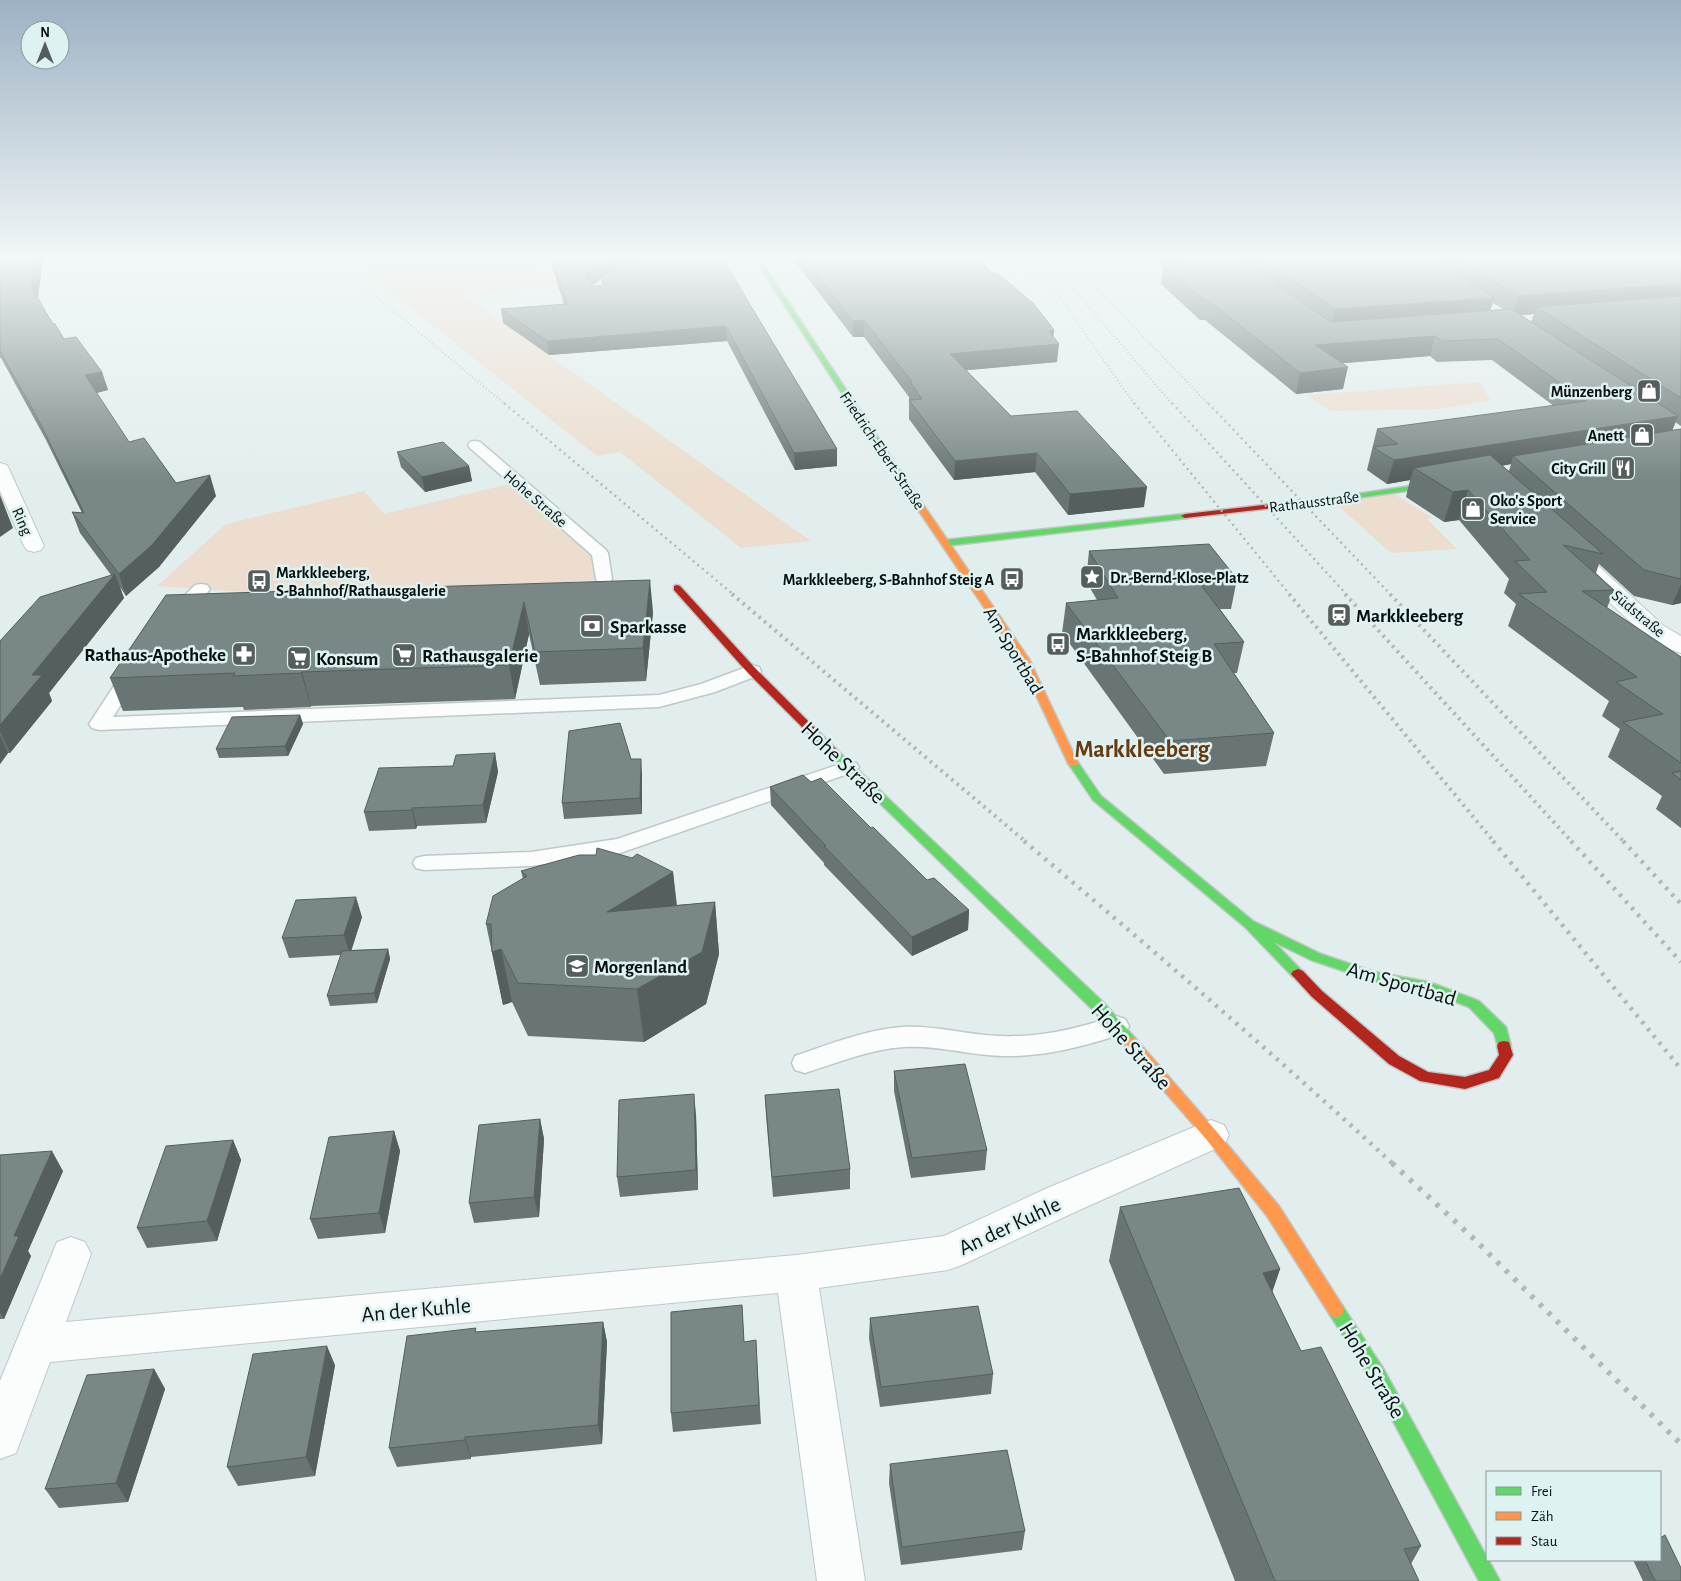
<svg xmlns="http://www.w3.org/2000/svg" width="1681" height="1581" font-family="'Alegreya Sans',sans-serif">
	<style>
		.green { fill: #ecddce }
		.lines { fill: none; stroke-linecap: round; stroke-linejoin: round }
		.lane-casing { stroke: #bfc8c7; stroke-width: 3 }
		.street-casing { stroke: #bfc8c7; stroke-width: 2 }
		.fast-casing { stroke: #bfc8c7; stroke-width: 3 }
		.slow-casing { stroke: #bfc8c7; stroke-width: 3 }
		.jam-casing { stroke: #bfc8c7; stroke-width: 3 }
		.lane { fill: #fbfcfc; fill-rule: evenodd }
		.street { fill: #fbfcfc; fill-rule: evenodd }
		.fast { fill: #63d668; fill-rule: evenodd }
		.slow { fill: #ff974d; fill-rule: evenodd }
		.jam { fill: #b3261e; fill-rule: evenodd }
		.rail-far4 { stroke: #b4b7b7; stroke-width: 2; stroke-dasharray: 1 2.5; stroke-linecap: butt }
		.rail-far3 { stroke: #b4b7b7; stroke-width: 2.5; stroke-dasharray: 2 4; stroke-linecap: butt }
		.rail-far2 { stroke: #b4b7b7; stroke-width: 4; stroke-dasharray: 2.5 4.5; stroke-linecap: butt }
		.rail-far1 { stroke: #b4b7b7; stroke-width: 4.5; stroke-dasharray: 3 6; stroke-linecap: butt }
		.rail { stroke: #b4b7b7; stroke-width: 5.5; stroke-dasharray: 4 8; stroke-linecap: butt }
		.wall { fill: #687574; fill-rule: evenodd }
		.shaded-wall { fill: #555f5e }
		.building { fill: #798887; stroke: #555f5e }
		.labels { text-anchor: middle; stroke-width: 5; stroke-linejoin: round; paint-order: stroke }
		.far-poi-label { font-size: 16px; font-weight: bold; fill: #0a1010; stroke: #def2f1; text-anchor: end }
		.far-street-label { font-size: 16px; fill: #0a1010; stroke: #def2f1 }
		.poi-label { font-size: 19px; font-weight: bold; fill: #0a1010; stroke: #def2f1; text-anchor: start }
		.street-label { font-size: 19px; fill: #0a1010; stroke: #def2f1 }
		.near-street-label { font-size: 22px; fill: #0a1010; stroke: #def2f1 }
		.district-label { font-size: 24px; font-weight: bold; fill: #663a13; stroke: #def2f1 }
	</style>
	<rect width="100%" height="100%" fill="#e2eeed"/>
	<g class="green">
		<polygon points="348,258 526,258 565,284 464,295 811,541 741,548 620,452 597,456"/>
		<polygon points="1480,382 1490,400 1439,409 1331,411 1306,395"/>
		<polygon points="517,482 600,553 604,579 403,596 317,597 157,586 226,524 364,491 384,514"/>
		<polygon points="1391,492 1433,518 1427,519 1457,549 1391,553 1332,500"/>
	</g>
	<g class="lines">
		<defs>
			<g id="lane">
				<polygon points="475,441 480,442 606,550 608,553 612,579 610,583 598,583 596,579 592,555 470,448 468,445 470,442"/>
				<path d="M201,584L207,585L210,589L207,593C197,603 185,623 169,619L166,615L169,611L195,585Z"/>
				<polygon points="752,665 759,667 761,671 759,675 715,692 659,707 99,730 92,728 89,724 125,669 132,667 139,669 141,673 113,717 659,695 701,684"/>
				<polygon points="849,761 856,763 859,767 856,771 620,853 531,866 424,870 416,868 413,863 416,858 424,856 531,852 617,839"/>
				<path d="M1116,1016L1125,1019L1129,1026L1125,1033C1085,1046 1045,1057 1002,1056C969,1055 937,1045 904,1047C870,1049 837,1063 805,1073L795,1070L792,1063L795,1056C830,1044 865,1030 902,1027C935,1025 967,1035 1000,1036C1040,1038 1079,1028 1116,1016Z"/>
			</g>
			<g id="street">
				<polygon points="0,463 7,465 9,469 44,546 41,550 34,552 27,550 24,546 0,491"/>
				<path d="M1586,561L1594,562L1664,626L1681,636V653C1647,645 1605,596 1578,572L1575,567L1578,562Z"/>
				<polygon points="1211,1120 1224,1125 1229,1135 1224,1145 1073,1213 962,1265 948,1270 819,1288 865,1581 817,1581 778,1293 50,1362 16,1453 0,1459 0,1381 57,1242 71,1237 85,1242 91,1254 66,1322 796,1255 944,1236 1045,1189"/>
			</g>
			<g id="fast">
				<polygon points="754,258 759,258 910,486 909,488 902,486"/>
				<polygon points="1445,481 1448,481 1448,485 1343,500 1339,498 1343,496"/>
				<polygon points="1185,514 1188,514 1188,518 945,546 941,543 945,540"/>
				<polygon points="833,749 837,750 1103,1002 1135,1038 1137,1042 1135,1046 1130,1047 1125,1046 1093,1010 829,754 828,752 829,750"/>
				<polygon points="1073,760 1077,761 1101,796 1253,921 1321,954 1374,972 1429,982 1479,1001 1506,1027 1511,1046 1509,1050 1504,1051 1499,1050 1494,1033 1469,1007 1427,991 1373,981 1311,960 1274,942 1305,974 1303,977 1293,977 1245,927 1093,800 1068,763"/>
				<polygon points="1336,1302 1342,1305 1383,1368 1500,1581 1479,1581 1371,1380 1330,1315 1328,1310 1330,1305"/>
			</g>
			<g id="slow">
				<polygon points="903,484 909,484 1029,659 1078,763 1077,765 1069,765 1068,763 1019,659 902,486"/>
				<polygon points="1130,1037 1135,1038 1216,1131 1279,1206 1342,1305 1344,1310 1342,1315 1336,1318 1330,1315 1267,1216 1206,1139 1125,1046 1123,1042 1125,1038"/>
			</g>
			<g id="jam">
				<polygon points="1343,496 1346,496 1346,500 1185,518 1181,516 1185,514"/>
				<polygon points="677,585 680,586 756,669 837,750 838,752 837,754 829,754 748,673 674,590 674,586"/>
				<polygon points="1298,969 1303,971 1322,991 1399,1056 1428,1072 1465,1077 1489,1070 1499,1055 1497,1046 1499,1042 1504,1041 1509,1042 1513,1055 1499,1078 1465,1089 1420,1081 1389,1064 1312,997 1291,974 1293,971"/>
			</g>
		</defs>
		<use href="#lane" class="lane-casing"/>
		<use href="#street" class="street-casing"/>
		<use href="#fast" class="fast-casing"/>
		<use href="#slow" class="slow-casing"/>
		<use href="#jam" class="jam-casing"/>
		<use href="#lane" class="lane"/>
		<use href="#street" class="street"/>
		<use href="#fast" class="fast"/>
		<use href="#slow" class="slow"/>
		<use href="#jam" class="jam"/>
		<g class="rail-far4">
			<polyline points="330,258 506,405"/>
			<polyline points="1029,258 1056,292 1135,405"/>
			<polyline points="1044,258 1078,294 1173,405"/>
			<polyline points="1068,258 1209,405"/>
		</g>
		<g class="rail-far3">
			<polyline points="504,403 734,595"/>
			<polyline points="1134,403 1290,595"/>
			<polyline points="1172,403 1347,595"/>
			<polyline points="1208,403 1391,595"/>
		</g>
		<g class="rail-far2">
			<polyline points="732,594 1026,842"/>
			<polyline points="1289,594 1494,842"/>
			<polyline points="1345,594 1572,842"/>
			<polyline points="1390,594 1624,842"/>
		</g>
		<g class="rail-far1">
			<path d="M1024,841C1149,947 1273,1053 1393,1164"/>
			<polyline points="1493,841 1681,1069"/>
			<polyline points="1571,841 1681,962"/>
			<polyline points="1623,841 1681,904"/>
		</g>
		<polyline class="rail" points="1392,1163 1473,1238 1681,1444"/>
	</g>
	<g class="wall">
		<polygon points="0,258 43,258 38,298 53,324 64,339 102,372 108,390 97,393 129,442 176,483 216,496 159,567 126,596 120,587 124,598 49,693 52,701 10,753 8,753 0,764 0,641 111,575 80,533 72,512 82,513 46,440 1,358 0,358"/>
		<path d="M549,258H723L746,298L837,449V466L795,470L727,341L549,355L503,323L501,309L564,304ZM601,279L602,286H591Z"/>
		<polygon points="792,258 977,258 992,273 1054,330 1053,337 1057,362 966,370 1011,416 1144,507 1068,515 1035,472 954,480 909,419 909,397 864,337 853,337"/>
		<path d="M1152,258H1681V426L1675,422L1672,430L1681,429V603L1672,605L1634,596L1599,564L1596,573L1614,590L1607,608L1681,657V828L1656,809L1662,796L1608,757L1620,729L1602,716L1609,701L1508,626L1516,604L1504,593L1509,579L1459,520L1444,522L1406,497L1410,480L1387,484L1367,470L1377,429L1554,406L1492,360L1437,362L1430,356L1342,363L1343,389L1296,394L1205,320H1200L1161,284L1163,267ZM1493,303L1503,309L1490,310ZM1534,314L1531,322L1521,315ZM1511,464L1509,471L1502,466Z"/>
		<polygon points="397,452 469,466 472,481 425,492 401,467"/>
		<polygon points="1089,551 1237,579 1231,609 1220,609 1244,642 1237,673 1234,673 1274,733 1266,766 1164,774 1062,633 1066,603 1097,600 1086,581"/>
		<polygon points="166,595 653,612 646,681 540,685 529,634 515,699 311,706 311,707 244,710 243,707 123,711 110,678"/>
		<polygon points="300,715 303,724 288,756 219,758 216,749"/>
		<polygon points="495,753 498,772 486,823 417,826 416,829 369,831 364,812 453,766"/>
		<polygon points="631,759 642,774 642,814 564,819 562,803"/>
		<polygon points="811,782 871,828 927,880 969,910 968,930 912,956 824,865 824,863 771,805 770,787"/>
		<polygon points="521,871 673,872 677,905 715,902 719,954 706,1004 644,1042 528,1036 512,1002 503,1005 486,924 523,879"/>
		<polygon points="362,917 351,950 388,949 390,959 377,1003 330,1006 327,996 341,955 289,958 282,938"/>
		<polygon points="894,1071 987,1150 985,1170 911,1178 894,1091"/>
		<polygon points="765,1095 850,1169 850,1189 773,1197 766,1115"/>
		<polygon points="696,1114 698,1190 620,1197 617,1177"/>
		<polygon points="540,1119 544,1139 539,1217 474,1223 469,1203"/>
		<polygon points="394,1131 400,1151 385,1233 318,1239 310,1219"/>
		<polygon points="233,1140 241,1160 217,1241 147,1248 137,1228"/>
		<polygon points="0,1155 63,1171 28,1251 31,1256 4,1319 0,1319"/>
		<polygon points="1120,1207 1280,1269 1272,1292 1301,1351 1421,1546 1411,1564 1419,1581 1235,1581 1109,1261"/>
		<polygon points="742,1305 744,1342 757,1359 761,1424 673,1432 671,1413"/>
		<polygon points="870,1318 993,1374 991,1394 880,1407 869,1338"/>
		<polygon points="603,1322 607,1342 602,1444 471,1457 471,1459 397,1467 389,1448 477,1332"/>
		<polygon points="335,1365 315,1476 238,1486 227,1467"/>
		<polygon points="154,1369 165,1389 128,1502 59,1508 45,1489"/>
		<polygon points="890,1464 1025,1531 1022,1550 901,1565 889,1483"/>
		<polygon points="1633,1560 1660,1560 1681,1581 1643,1581"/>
	</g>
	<g class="shaded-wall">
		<polygon points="35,258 43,258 37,303 31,287"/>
		<polygon points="612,258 656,258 612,271 588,288 586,274"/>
		<polygon points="1681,284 1681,303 1536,307 1534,314 1513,316 1518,296"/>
		<polygon points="1494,298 1488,317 1331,329 1335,309"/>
		<polygon points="864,320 864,337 853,337 853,321"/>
		<polygon points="726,326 727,341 549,355 547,341"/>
		<polygon points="1054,330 1052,345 1059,344 1057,362 949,372 950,354 1049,331"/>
		<polygon points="1435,336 1430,356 1310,366 1315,345"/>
		<polygon points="1348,367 1343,389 1296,394 1300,373"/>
		<polygon points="102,372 108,390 91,394 85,375"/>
		<polygon points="1678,416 1669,439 1513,456 1511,464 1429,477 1414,468 1410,480 1387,484 1394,460"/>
		<polygon points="837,449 837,466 795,470 794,453"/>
		<polygon points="1037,453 1035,472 954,480 955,461"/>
		<polygon points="469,466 472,481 425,492 422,477"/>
		<polygon points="210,475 216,496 159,567 126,596 119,574"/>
		<polygon points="1147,487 1144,507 1068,515 1070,494"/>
		<polygon points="1468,490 1459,520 1444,522 1453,492"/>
		<polygon points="0,495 13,528 0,537"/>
		<polygon points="115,574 124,598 49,693 52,701 10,753 0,731 0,725 32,675"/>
		<polygon points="650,580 653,612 646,681 643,648"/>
		<polygon points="1681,584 1681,603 1672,605"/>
		<polygon points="524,602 529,634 515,699 509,665"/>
		<polygon points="302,672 311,706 311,707 301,673"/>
		<polygon points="300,715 303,724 288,756 285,746"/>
		<polygon points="0,735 8,753 0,764"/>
		<polygon points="495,753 498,772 486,823 483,805"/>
		<polygon points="641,759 642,774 642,814 640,798"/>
		<polygon points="412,808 417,826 416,829 412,810"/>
		<polygon points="673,872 678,923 607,912"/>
		<polygon points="356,897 362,917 350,955 344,935"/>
		<polygon points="715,902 719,954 706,1004 644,1042 637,989"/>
		<polygon points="969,910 968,930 912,956 912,937"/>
		<polygon points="388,949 390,959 377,1003 374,993"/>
		<polygon points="501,949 512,1002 503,1005 492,952"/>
		<polygon points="694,1094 696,1114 698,1190 696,1170"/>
		<polygon points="540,1119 544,1139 539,1217 534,1197"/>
		<polygon points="394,1131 400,1151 385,1233 379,1213"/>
		<polygon points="233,1140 241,1160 217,1241 207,1221"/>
		<polygon points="52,1151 63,1171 28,1251 31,1256 4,1319 0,1312 0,1279 14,1236"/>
		<polygon points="1280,1269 1262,1322 1263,1273"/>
		<polygon points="603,1322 607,1342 602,1444 598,1425"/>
		<polygon points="327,1346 335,1365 315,1476 306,1457"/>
		<polygon points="154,1369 165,1389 128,1502 116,1483"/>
		<polygon points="465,1437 471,1457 471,1459 465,1440"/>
	</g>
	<g class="building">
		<polygon points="0,258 35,258 31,287 53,324 55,324 64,339 76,337 102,372 85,375 129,442 144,438 176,483 210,475 152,545 119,574 72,512 84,513 39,421 0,351"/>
		<polygon points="552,258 612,258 586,274 591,286 602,286 603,283 601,277 620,267 647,258 723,258 746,298 837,449 794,453 726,326 547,341 501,309 567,304"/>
		<polygon points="804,258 977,258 992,273 997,273 1033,303 1054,330 1049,331 1059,344 950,354 1011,416 1077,411 1147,487 1070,494 1037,453 955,461 909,400 922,399 910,382 912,382 864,320 853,321"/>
		<polygon points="1175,258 1239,258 1331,322 1511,309 1678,416 1394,460 1373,447 1398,444 1377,429 1586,401 1498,339 1443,341 1435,336 1315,345 1348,367 1300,373 1208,300 1204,300 1163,265 1183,264"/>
		<polygon points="1260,258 1432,258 1494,298 1335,309"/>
		<polygon points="1457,258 1675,258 1681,260 1681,284 1518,296"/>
		<polygon points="1681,296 1681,398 1536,307"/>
		<polygon points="1681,429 1681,579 1644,570 1513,456"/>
		<polygon points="443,442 469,466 422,477 397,452"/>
		<polygon points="1490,455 1603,554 1563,545 1614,590 1582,591 1681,657 1681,763 1623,722 1663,714 1616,682 1637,677 1519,594 1547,592 1515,561 1530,560 1468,490 1453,492 1414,468"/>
		<polygon points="1209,544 1237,579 1198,581 1244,642 1214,644 1274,733 1170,741 1066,603 1118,598 1089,551"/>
		<polygon points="115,574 32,675 42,675 0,725 0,641 40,597"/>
		<polygon points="650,580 643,648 535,652 524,602 509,665 302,672 301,673 233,676 235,673 110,678 166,595"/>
		<polygon points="300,715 285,746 216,749 232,717"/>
		<polygon points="620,723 631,759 641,759 640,798 562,803 569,731"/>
		<polygon points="495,753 483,805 412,808 412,810 364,812 379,768 453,766 456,755"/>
		<polygon points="1681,771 1681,780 1672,773"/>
		<polygon points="803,775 811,782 821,778 871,828 873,827 927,880 934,878 969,910 912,937 824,846 826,846 770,787"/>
		<polygon points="597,848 632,858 637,854 673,872 607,912 715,902 702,952 637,989 518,983 501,949 492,952 491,924 486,924 493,896 527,876 521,871 579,855 596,855"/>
		<polygon points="356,897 344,935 282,938 296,900"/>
		<polygon points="388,949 374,993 327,996 342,951"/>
		<polygon points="965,1064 987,1150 912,1158 894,1071"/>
		<polygon points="839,1089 850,1169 772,1177 765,1095"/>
		<polygon points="694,1094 696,1170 617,1177 619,1100"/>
		<polygon points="540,1119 534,1197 469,1203 479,1125"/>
		<polygon points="394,1131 379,1213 310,1219 329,1137"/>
		<polygon points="233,1140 207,1221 137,1228 166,1146"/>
		<polygon points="52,1151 14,1236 19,1236 0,1279 0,1155"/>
		<polygon points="1239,1188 1280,1269 1263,1273 1301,1351 1321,1347 1421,1546 1404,1549 1419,1581 1275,1581 1120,1207"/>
		<polygon points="742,1305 744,1342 756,1340 759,1405 671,1413 671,1312"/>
		<polygon points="978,1306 993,1374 881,1387 870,1318"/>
		<polygon points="603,1322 598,1425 465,1437 465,1440 389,1448 407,1336 476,1328 475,1332"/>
		<polygon points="327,1346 306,1457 227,1467 253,1354"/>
		<polygon points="154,1369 116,1483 45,1489 87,1375"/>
		<polygon points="1007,1450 1025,1531 902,1547 890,1464"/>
		<polygon points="1665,1535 1681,1568 1681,1581 1655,1581 1645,1560 1660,1560 1660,1538"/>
	</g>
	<linearGradient id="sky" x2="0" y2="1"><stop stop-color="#9db1c4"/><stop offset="0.54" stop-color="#f2f7f7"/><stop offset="1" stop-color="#f2f7f7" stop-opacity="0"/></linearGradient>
	<rect width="1681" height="479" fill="url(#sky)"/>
	<defs>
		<symbol id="shop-square" viewBox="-11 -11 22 22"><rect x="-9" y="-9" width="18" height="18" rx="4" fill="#565e5d" stroke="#def2f1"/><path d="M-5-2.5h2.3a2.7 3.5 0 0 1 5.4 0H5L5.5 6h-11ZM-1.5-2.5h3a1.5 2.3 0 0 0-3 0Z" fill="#fff"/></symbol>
		<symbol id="restaurant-square" viewBox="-11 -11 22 22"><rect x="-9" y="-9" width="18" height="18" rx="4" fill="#565e5d" stroke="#def2f1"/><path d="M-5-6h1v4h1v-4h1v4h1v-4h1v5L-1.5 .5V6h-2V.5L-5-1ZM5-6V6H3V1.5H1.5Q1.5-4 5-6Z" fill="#fff"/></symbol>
		<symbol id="sight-square" viewBox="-11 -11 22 22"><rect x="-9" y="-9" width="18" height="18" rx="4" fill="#565e5d" stroke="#def2f1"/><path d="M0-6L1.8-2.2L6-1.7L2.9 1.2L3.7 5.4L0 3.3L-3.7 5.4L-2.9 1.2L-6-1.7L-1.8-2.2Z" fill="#fff"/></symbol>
		<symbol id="bus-square" viewBox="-11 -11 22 22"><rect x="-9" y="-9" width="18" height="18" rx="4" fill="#565e5d" stroke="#def2f1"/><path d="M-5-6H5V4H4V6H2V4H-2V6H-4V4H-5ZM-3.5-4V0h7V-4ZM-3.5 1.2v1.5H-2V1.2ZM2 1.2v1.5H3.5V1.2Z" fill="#fff"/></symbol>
		<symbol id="station-square" viewBox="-11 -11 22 22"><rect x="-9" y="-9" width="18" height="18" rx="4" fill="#565e5d" stroke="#def2f1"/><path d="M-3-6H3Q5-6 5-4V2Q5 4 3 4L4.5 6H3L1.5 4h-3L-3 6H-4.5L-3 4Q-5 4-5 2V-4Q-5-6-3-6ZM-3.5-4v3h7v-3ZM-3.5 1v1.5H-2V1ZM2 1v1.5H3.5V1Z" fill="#fff"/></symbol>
		<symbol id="bank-square" viewBox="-11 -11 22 22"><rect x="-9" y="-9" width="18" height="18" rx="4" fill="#565e5d" stroke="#def2f1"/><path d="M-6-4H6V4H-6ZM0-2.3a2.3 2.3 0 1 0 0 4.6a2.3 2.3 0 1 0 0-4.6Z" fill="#fff"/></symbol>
		<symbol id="pharmacy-square" viewBox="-11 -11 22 22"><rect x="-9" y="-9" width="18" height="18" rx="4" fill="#565e5d" stroke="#def2f1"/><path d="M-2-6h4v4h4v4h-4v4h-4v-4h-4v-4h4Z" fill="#fff"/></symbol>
		<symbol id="supermarket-square" viewBox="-11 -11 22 22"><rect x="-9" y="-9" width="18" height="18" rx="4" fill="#565e5d" stroke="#def2f1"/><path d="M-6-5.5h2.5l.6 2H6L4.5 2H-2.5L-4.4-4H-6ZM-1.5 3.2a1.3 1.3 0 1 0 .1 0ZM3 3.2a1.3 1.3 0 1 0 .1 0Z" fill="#fff"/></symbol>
		<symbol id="school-square" viewBox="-11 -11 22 22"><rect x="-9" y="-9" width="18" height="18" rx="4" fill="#565e5d" stroke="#def2f1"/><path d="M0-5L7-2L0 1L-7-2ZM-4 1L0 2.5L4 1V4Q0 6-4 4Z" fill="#fff"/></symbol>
	</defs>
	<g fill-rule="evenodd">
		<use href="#shop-square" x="1635" y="377" width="28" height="28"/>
		<use href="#shop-square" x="1628" y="421" width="28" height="28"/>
		<use href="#restaurant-square" x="1609" y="454" width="28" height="28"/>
		<use href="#shop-square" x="1459" y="495" width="28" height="28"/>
		<use href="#sight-square" x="1078" y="563" width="28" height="28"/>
		<use href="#bus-square" x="998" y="565" width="28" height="28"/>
		<use href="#bus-square" x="245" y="567" width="28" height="28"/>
		<use href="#station-square" x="1325" y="601" width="28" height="28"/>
		<use href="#bank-square" x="578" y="612" width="28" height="28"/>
		<use href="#bus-square" x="1044" y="630" width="28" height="28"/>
		<use href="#pharmacy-square" x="230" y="640" width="28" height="28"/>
		<use href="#supermarket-square" x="390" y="641" width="28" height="28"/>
		<use href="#supermarket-square" x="285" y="644" width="28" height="28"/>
		<use href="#school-square" x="563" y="952" width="28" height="28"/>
	</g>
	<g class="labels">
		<g class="far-poi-label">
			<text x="1632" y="397">Münzenberg</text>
			<text x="1624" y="441">Anett</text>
			<text x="1606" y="474">City Grill</text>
			<text x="1490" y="506" text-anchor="start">Oko's Sport<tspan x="1490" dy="18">Service</tspan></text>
			<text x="276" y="578" text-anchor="start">Markkleeberg,<tspan x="276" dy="18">S-Bahnhof/Rathausgalerie</tspan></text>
			<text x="1110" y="583" text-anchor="start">Dr.-Bernd-Klose-Platz</text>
			<text x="994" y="585">Markkleeberg, S-Bahnhof Steig A</text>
		</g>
		<g class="far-street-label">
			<text transform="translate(883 450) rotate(56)" y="6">Friedrich-Ebert-Straße</text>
			<text transform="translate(536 498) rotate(41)" y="6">Hohe Straße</text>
			<text transform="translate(1314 501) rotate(-7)" y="6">Rathausstraße</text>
			<text transform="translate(23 521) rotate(66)" y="6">Ring</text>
			<text transform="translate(1639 613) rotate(40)" y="6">Südstraße</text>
		</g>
		<g class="poi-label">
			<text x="1356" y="622">Markkleeberg</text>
			<text x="610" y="633">Sparkasse</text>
			<text x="1076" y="640">Markkleeberg,<tspan x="1076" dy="22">S-Bahnhof Steig B</tspan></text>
			<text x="226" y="661" text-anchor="end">Rathaus-Apotheke</text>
			<text x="422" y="662">Rathausgalerie</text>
			<text x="316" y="665">Konsum</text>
			<text x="594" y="973">Morgenland</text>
		</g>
		<g class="street-label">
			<text transform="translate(1014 650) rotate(59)" y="7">Am Sportbad</text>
		</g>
		<g class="near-street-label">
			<text transform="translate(844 762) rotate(44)" y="8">Hohe Straße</text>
			<text transform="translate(1402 983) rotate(16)" y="8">Am Sportbad</text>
			<text transform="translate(1132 1046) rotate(48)" y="8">Hohe Straße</text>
			<text transform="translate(1009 1225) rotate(-25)" y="8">An der Kuhle</text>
			<text transform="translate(416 1309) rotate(-5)" y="8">An der Kuhle</text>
			<text transform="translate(1373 1370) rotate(59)" y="8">Hohe Straße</text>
		</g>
		<g class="district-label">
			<text x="1142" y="757">Markkleeberg</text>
		</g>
	</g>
	<rect x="1486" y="1471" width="175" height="90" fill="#def2f1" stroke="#899897"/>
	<rect x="1496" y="1487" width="25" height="8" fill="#63d668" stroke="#899897"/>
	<text x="1531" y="1496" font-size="15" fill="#0a1010">Frei</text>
	<rect x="1496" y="1512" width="25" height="8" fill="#ff974d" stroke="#899897"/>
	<text x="1531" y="1521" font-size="15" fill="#0a1010">Zäh</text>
	<rect x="1496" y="1537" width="25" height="8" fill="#b3261e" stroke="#899897"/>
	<text x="1531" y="1546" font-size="15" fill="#0a1010">Stau</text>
	<g transform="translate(45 45)"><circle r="24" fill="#def2f1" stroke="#899897"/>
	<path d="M0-4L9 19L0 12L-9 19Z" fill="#565e5d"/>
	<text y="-8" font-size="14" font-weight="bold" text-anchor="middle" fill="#0a1010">N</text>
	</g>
</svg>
